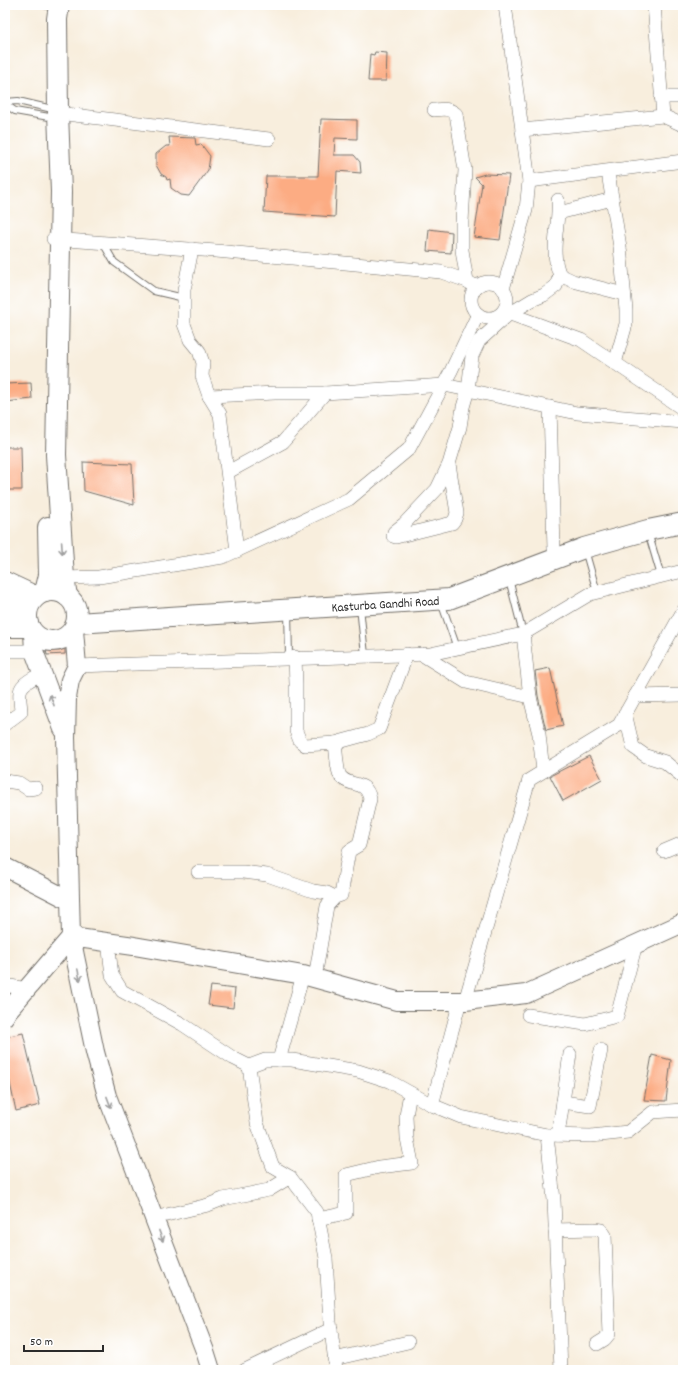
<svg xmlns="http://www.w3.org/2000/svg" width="688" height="1375" font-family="Dekko,sans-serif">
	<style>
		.building { fill: #fcac83 }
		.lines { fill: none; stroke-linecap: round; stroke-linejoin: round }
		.lane-casing { stroke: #736f69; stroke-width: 8 }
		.street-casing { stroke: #736f69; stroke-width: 14 }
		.secondary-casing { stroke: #736f69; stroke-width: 20 }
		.primary-casing { stroke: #736f69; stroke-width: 22 }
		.lane { stroke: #fff; stroke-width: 6 }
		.street { stroke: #fff; stroke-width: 13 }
		.secondary { stroke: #fff; stroke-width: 18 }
		.primary { stroke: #fff; stroke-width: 20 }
		.oneway { stroke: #a0a0a0 }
		.labels { text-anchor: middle; stroke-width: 3.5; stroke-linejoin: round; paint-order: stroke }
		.street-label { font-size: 13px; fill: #2b2b2b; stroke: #fff }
	</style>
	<rect width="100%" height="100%" fill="#fff"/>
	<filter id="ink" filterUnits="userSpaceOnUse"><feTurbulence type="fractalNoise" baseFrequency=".025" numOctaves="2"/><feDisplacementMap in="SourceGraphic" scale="8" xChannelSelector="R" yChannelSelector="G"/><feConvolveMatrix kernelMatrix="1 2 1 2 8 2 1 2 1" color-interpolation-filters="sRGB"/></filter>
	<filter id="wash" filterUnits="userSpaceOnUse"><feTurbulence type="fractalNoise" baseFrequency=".012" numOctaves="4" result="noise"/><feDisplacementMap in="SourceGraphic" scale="16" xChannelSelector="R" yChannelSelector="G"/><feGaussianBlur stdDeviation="0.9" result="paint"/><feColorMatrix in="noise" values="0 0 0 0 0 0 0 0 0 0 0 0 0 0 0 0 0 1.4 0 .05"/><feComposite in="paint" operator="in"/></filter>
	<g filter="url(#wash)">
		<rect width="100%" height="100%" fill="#f8eedd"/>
		<g id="blocks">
			<g class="building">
				<polygon points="375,52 387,53 386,81 368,81 370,54 374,55"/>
				<polygon points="321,119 357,120 357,139 335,138 334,155 354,155 360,162 361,173 337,171 335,217 264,212 266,176 318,176"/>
				<polygon points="169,137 195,138 196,145 201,144 210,156 208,170 189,196 181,195 171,188 170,179 167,180 166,177 161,174 156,165 156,154 166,146 170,146"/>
				<polygon points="485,174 509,175 500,240 474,237 482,184 475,177"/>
				<polygon points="429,229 452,232 451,253 427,251"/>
				<polygon points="31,383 32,399 6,402 5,384"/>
				<polygon points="5,447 21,447 22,490 5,490"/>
				<polygon points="83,462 132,464 134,505 84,491"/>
				<polygon points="65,643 65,654 47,655 45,644"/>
				<polygon points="550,668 563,726 546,730 538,696 535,671"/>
				<polygon points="589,756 602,779 563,801 550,776"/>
				<polygon points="211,986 235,989 233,1008 208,1005"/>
				<polygon points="23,1033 40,1105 16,1111 5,1060 5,1037"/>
				<polygon points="652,1055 671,1060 666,1101 644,1100"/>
			</g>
		</g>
	</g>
	<g filter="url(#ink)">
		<use href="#blocks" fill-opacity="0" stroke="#736f69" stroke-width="1"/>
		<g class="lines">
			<defs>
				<g id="lane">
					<polyline points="44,5 50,6"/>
					<polyline points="5,102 18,101 48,108"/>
					<polyline points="5,104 15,111 49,117"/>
					<polyline points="103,243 114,262 154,291 184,298"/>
					<polyline points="648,532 661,576"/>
					<polyline points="585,550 597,592"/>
					<polyline points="509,579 523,634"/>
					<polyline points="441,602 457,648"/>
					<polyline points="360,607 365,655"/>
					<polyline points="288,611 289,657"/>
				</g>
				<g id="street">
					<polyline points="654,5 663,116"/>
					<polyline points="661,97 683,97"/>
					<path d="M434,110C443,109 449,108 456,114L465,170L462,222V250L467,281"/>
					<polyline points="58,113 269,139"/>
					<polyline points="522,130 663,116 683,125"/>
					<polyline points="609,179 620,247 626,310 626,324 615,363"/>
					<polyline points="529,181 683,161"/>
					<path d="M558,200C560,225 549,251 560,275L573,281L624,294"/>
					<polyline points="559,213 612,199"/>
					<polyline points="53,239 216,251 441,272 467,281 476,287"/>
					<polyline points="192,249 184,290 184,324 190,340 199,351 203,363 202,376 209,396 220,414 237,551"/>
					<circle cx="489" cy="300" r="18"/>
					<polyline points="503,289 526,210 529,181 505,5"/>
					<polyline points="505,312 581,340 683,409"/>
					<polyline points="209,396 275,393 325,393 444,385 577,413 683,422"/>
					<polyline points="550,407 554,549"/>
					<polyline points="449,464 457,513 455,519 452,523 396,537 393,536 394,532 404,524 437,489 449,464 460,427 463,407 468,390 472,356 479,341 509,314 532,300 544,295 556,286 560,275"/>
					<polyline points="228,472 283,442 325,393"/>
					<polyline points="64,578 99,577 223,557 349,499 409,449 451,371 478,314"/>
					<polyline points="523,634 530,697"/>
					<polyline points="5,651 34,651"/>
					<polyline points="421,654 466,682 530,697 539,734 543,771"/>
					<path d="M295,657L296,684V731L300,741L305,745L335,743C336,750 337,773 341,777C351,788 366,779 370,799L359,845L349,851L341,895L335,897L327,906L315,978"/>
					<polyline points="77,666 430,654 523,634 590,594 683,571"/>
					<polyline points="635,696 683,695"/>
					<polyline points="625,713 633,747 646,756 665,762 683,777"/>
					<path d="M5,724L21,712C21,706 19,699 20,692C21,683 35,677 42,674"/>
					<polyline points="335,743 368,734 379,729 407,654"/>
					<polyline points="5,781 19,783 28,789 36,788"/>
					<polyline points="664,851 683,843"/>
					<polyline points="198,872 243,872 267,875 313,891 327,893 335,897"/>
					<polyline points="108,942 112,975 122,991 182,1024 233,1058 249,1066 265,1060 292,1060 358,1071 389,1081 432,1105 461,1117 547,1135 591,1136 628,1132 653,1112 683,1110"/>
					<polyline points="5,985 26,989"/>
					<polyline points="465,1001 529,780 619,725 683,611"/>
					<polyline points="528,1015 585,1024 617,1016 636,944"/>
					<polyline points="279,1060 303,975"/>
					<polyline points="249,1066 257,1123 273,1167 290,1177 317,1212 326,1258 330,1322 336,1370"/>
					<polyline points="563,1102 590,1106 601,1050"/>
					<polyline points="432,1105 460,1001"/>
					<polyline points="547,1135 554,1200 561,1370"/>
					<polyline points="558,1135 570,1054"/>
					<polyline points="154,1218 208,1205 223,1199 269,1190 290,1177"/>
					<polyline points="318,1219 346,1213 346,1175 379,1167 412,1163 407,1138 406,1116 410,1093"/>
					<polyline points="555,1230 594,1229 601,1230 605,1235 609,1334 605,1339 597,1344"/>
					<polyline points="334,1359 408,1342"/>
					<polyline points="245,1370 331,1329"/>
				</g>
				<g id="secondary">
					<polyline points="5,581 37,596"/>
					<polyline points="5,599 29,606"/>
					<polyline points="33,633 34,651 63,729"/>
					<polyline points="5,867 69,900"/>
					<polyline points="5,1016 7,1012 71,937 66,737 67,698 70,680 77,666 74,630"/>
					<polyline points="211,1370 205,1351 107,1096 95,1052 71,937 134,946 303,975 397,1001 465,1001 526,994 683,923"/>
				</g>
				<g id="primary">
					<polyline points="59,5 57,19 58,113 61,192 56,455 64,578 67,596"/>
					<circle cx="52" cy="616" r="25"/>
					<polyline points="45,592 49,575 48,527"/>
					<polyline points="5,611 27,611"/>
					<path id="s1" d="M77,623L449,599L584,548L648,530L683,523"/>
					<polyline points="5,627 29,627"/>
				</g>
			</defs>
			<use href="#lane" class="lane-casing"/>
			<use href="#street" class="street-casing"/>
			<use href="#secondary" class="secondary-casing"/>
			<use href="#primary" class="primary-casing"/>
			<use href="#lane" class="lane"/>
			<use href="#street" class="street"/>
			<use href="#secondary" class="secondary"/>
			<use href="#primary" class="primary"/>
		</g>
		<defs><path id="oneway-shaft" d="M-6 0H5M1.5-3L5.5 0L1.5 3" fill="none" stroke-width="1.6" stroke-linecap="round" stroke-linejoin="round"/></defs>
		<g class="oneway">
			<use href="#oneway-shaft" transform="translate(62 548) rotate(86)"/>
			<use href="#oneway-shaft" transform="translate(52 700) rotate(-110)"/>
			<use href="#oneway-shaft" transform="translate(79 975) rotate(78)"/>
			<use href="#oneway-shaft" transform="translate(109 1102) rotate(69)"/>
			<use href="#oneway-shaft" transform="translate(161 1236) rotate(69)"/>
		</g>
	</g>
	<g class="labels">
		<g class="street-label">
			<text dy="5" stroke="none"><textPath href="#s1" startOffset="309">Kasturba Gandhi Road</textPath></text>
		</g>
	</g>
	<rect width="688" height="1375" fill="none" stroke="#fff" stroke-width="20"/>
	<path d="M24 1345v6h79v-6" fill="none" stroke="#2b2b2b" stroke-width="2"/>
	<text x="30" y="1345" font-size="12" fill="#2b2b2b" stroke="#ffffff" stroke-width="3" paint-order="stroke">50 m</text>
</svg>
